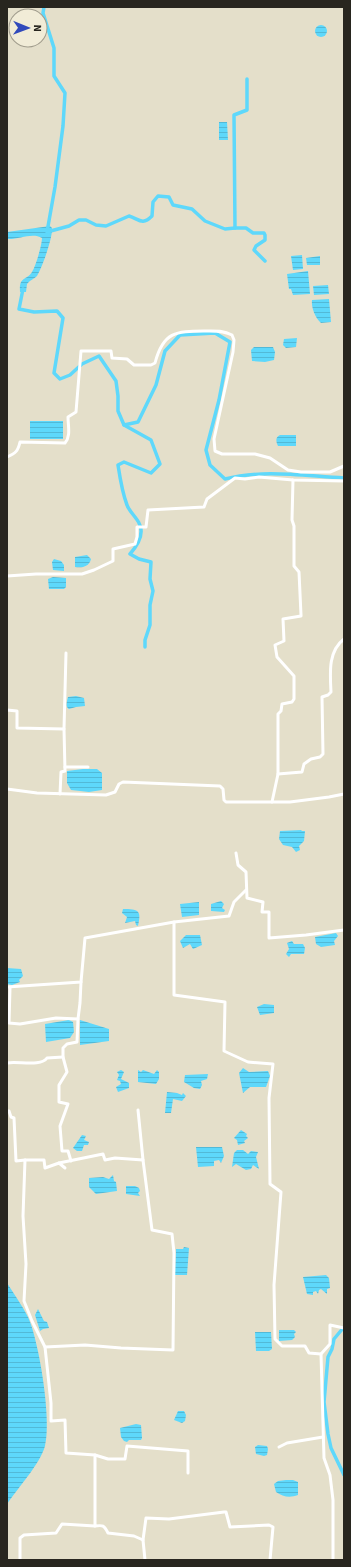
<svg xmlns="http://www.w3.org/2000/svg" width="351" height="1567" font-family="'Source Sans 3',sans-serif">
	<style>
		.water { fill: url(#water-rules) }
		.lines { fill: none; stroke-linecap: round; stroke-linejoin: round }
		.canal { stroke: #5ed8fb; stroke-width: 3.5 }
		.street { stroke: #fff; stroke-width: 3 }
	</style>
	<defs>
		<pattern id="water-rules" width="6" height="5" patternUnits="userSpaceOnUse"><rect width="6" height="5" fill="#5ed8fb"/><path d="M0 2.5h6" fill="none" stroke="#52b9d7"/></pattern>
	</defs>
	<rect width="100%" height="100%" fill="#e4dfca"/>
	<g class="water">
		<circle cx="321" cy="31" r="6"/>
		<polygon points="219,122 227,122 228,140 219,140"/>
		<path d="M50,226L52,228C53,237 42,268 37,276C34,279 30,280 27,284L26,292H20C19,276 26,281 32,272C36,266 42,244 42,238C32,232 18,240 7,239V232Z"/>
		<polygon points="302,255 303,269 293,270 291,256"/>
		<polygon points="320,256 320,265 307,265 306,258"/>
		<polygon points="308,271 310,294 293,295 291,289 289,289 287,274"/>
		<polygon points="328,285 329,294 314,295 313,286"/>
		<path d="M329,299L331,322L321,323C315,318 311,307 312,300Z"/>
		<polygon points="297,338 296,347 286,348 283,345 284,339"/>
		<polygon points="254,347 273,347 275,352 274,360 265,362 252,361 251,350"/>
		<rect x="30" y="421" width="33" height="18"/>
		<path d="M280,435H296V446H278C276,442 275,437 280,435Z"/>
		<path d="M87,555L91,559C89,567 82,568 75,567V557Z"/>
		<polygon points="54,559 61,561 64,565 64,571 53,570 52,562"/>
		<polygon points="53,577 66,578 66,587 64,589 49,589 48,579"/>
		<path d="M76,696L84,698L85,706L76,707L69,709C65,707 67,701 68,697Z"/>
		<polygon points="83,769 97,769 102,773 102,790 89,792 71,790 67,783 67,771"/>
		<polygon points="302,830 301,831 305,831 304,841 299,846 300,850 296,852 292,847 283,845 279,839 280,831"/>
		<polygon points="221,901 224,904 222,908 225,910 224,912 211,911 211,904"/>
		<polygon points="199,902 199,915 182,917 180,904"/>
		<path d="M123,909C138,909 142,910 138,926L136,925L135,921L125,923L127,917L122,913Z"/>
		<polygon points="336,933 338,936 334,941 335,945 321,947 316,944 315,937"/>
		<polygon points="186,935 200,935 202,945 193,949 190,944 183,948 180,941"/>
		<polygon points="292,941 294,944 303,944 305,948 304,954 291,954 289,957 286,954 289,949 287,943"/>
		<polygon points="7,968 21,969 23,976 19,980 20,982 12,985 7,984"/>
		<polygon points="264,1004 274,1005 274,1013 260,1015 257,1007"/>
		<polygon points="69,1020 73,1022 74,1032 70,1038 46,1042 45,1024"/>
		<polygon points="80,1020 109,1029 109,1041 80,1045"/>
		<polygon points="243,1068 249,1072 268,1071 270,1076 266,1087 250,1087 243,1093 239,1073"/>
		<polygon points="121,1070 124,1072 121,1079 129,1083 129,1088 118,1092 116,1087 121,1084 120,1081 117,1080 119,1075 117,1072"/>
		<polygon points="138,1070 141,1072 143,1070 154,1074 157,1070 159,1072 159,1079 156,1084 138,1082"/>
		<polygon points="208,1074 207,1079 201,1081 202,1085 200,1089 194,1088 184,1082 185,1075"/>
		<polygon points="167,1092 177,1093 182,1095 183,1093 186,1096 182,1101 173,1099 171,1113 165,1113"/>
		<polygon points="241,1130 247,1134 246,1136 248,1138 244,1141 245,1143 238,1145 237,1140 234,1138"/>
		<polygon points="82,1135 86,1136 84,1140 89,1142 88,1145 84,1145 82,1151 77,1151 73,1148"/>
		<polygon points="196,1147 222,1147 224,1156 221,1163 219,1160 214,1161 214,1166 198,1167"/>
		<polygon points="237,1150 243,1150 248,1154 251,1151 258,1152 256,1157 259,1169 253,1165 251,1169 246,1170 236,1164 232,1167 234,1153"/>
		<polygon points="113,1175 114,1181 116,1182 117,1191 96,1194 89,1187 89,1178 103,1177 109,1179"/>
		<polygon points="126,1186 135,1186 139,1188 140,1191 138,1193 140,1196 126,1194"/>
		<polygon points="184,1247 189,1248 187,1275 175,1275 176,1249 183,1249"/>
		<polygon points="326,1275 329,1278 330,1288 327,1289 327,1294 321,1289 319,1290 318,1294 316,1291 313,1292 313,1295 307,1294 303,1277"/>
		<path d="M7,1283C14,1294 22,1305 28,1317C39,1341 52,1420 45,1446C40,1464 18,1488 7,1504Z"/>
		<polygon points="38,1309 44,1321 47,1322 49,1328 43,1329 40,1331 35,1315"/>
		<polygon points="279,1330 294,1330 296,1332 294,1334 295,1337 292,1340 279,1341"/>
		<polygon points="255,1332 271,1332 272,1349 269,1351 256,1351"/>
		<polygon points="178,1411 184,1411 186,1415 185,1421 182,1423 174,1420"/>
		<polygon points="136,1424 141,1425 142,1438 141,1440 129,1440 127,1442 124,1441 121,1437 120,1428"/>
		<polygon points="258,1445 267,1446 268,1449 267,1455 264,1456 256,1454 255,1447"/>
		<path d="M286,1480H293L298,1482V1495C290,1498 283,1497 276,1492L274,1484L278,1481Z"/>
	</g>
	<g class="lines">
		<g class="canal">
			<path d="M44,7L43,13L54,48V76L65,93L63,126L55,187L47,232L69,226L79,220H86L96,225L106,226L129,216C139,219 142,226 152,216L153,202L158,196L169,197L173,205L192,209L205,221L225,229L235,228L234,115L247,110V79"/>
			<polyline points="235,228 246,228 253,233 264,233 265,235 265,240 256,246 254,250 265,261"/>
			<path d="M23,289L19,309L34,312L57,311L63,318L54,373L60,379L70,375L82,364L99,356L116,381L118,396V411L124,425L151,440L160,464L151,473L124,462L118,465C120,478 122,492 127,505C129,511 136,517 139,523C145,534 137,546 130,554L139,559L151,562L150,579L153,591L150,605V625L145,640V647"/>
			<path d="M124,425L138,422L156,385L165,351L180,335L215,333L230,342L219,400L206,450L210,465L225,479C264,469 304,476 344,478"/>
			<polyline points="344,1327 334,1339 332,1349 328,1357 324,1402 328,1434 331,1448 344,1475"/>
		</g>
		<g class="street">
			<path d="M7,457C16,453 18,451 20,442L65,443C71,436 68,426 68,417L76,412L81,351H111L112,358L127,359L134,365H151L155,363C163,332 176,331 204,331C213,331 223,330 232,335L234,340L233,352L214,439L215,451L222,454H255L270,458L288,470L301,472H330L344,466"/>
			<polyline points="7,576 36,574 82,574 94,570 113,561 113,549 135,544 137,537 137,527 146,527 148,510 204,507 207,499 235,478 245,479 259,477 293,480 344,481"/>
			<polyline points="7,710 17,711 17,728 64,729 66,653"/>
			<polyline points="65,767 88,767"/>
			<path d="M278,774L302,772L304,764L311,759L320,757L323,754L322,697L328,695L331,692C330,673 328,651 344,639"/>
			<polyline points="7,789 37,793 106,795 115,792 119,784 123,782 220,786 223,789 224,800 226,802 290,802 329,797 344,794"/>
			<polyline points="60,794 61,772 65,771 64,729"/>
			<polyline points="272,802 278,774 278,714 281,711 282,704 292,702 294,699 294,676 277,657 275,645 284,641 283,619 301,616 301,615 299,572 294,566 294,526 292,520 293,480"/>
			<polyline points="236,853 238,865 246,872 247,898 263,902 262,912 269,912 269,938 306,935 344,930"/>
			<polyline points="174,922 174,995 225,1002 224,1051 248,1062 273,1064 269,1098 270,1184 281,1192 274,1285 275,1339 282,1346 305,1346 309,1353 321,1354"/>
			<polyline points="7,987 81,982 85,938 174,922 229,916 234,902 246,890"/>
			<polyline points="10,988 9,1023 20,1024 56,1018 78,1019 80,1003 81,982"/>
			<path d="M7,1063C18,1061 41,1067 47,1058L63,1057"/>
			<path d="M7,1111H9L11,1117L14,1118L16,1161L25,1160L23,1216L26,1264L24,1301L32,1321L45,1347L51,1403V1421L65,1420L66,1453L95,1455V1526C103,1525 104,1525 108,1533L134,1536L143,1540L145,1560"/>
			<polyline points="25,1160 44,1160 45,1168 59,1163 65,1168"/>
			<polyline points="71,1161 68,1151 62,1151 60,1126 68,1104 59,1102 59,1085 67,1072 63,1057 63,1048 67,1044 77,1042 78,1019"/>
			<polyline points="59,1163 103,1154 105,1160 115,1158 143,1160 138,1110"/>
			<polyline points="45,1347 85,1345 121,1348 173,1350 174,1253 172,1234 152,1230 143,1160"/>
			<polyline points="279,1447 287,1443 323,1437"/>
			<polyline points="95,1455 108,1459 125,1459 127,1446 188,1451 188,1473"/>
			<polyline points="143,1540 146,1518 169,1519 224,1512 226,1512 230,1527 269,1525 273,1527 270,1560"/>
			<polyline points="20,1560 20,1538 24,1535 56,1533 62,1524 95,1526"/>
			<polyline points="333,1560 333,1500 330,1475 324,1458 321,1354 330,1344 330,1325 344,1328"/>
		</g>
	</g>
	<rect width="351" height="1567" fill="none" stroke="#28261f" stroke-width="16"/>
	<g transform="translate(28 28) rotate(91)"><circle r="19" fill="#f1ecd7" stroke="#a19d8d"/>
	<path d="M0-3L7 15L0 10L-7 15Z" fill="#314abb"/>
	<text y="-6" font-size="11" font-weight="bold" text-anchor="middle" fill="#28261f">N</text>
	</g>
</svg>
